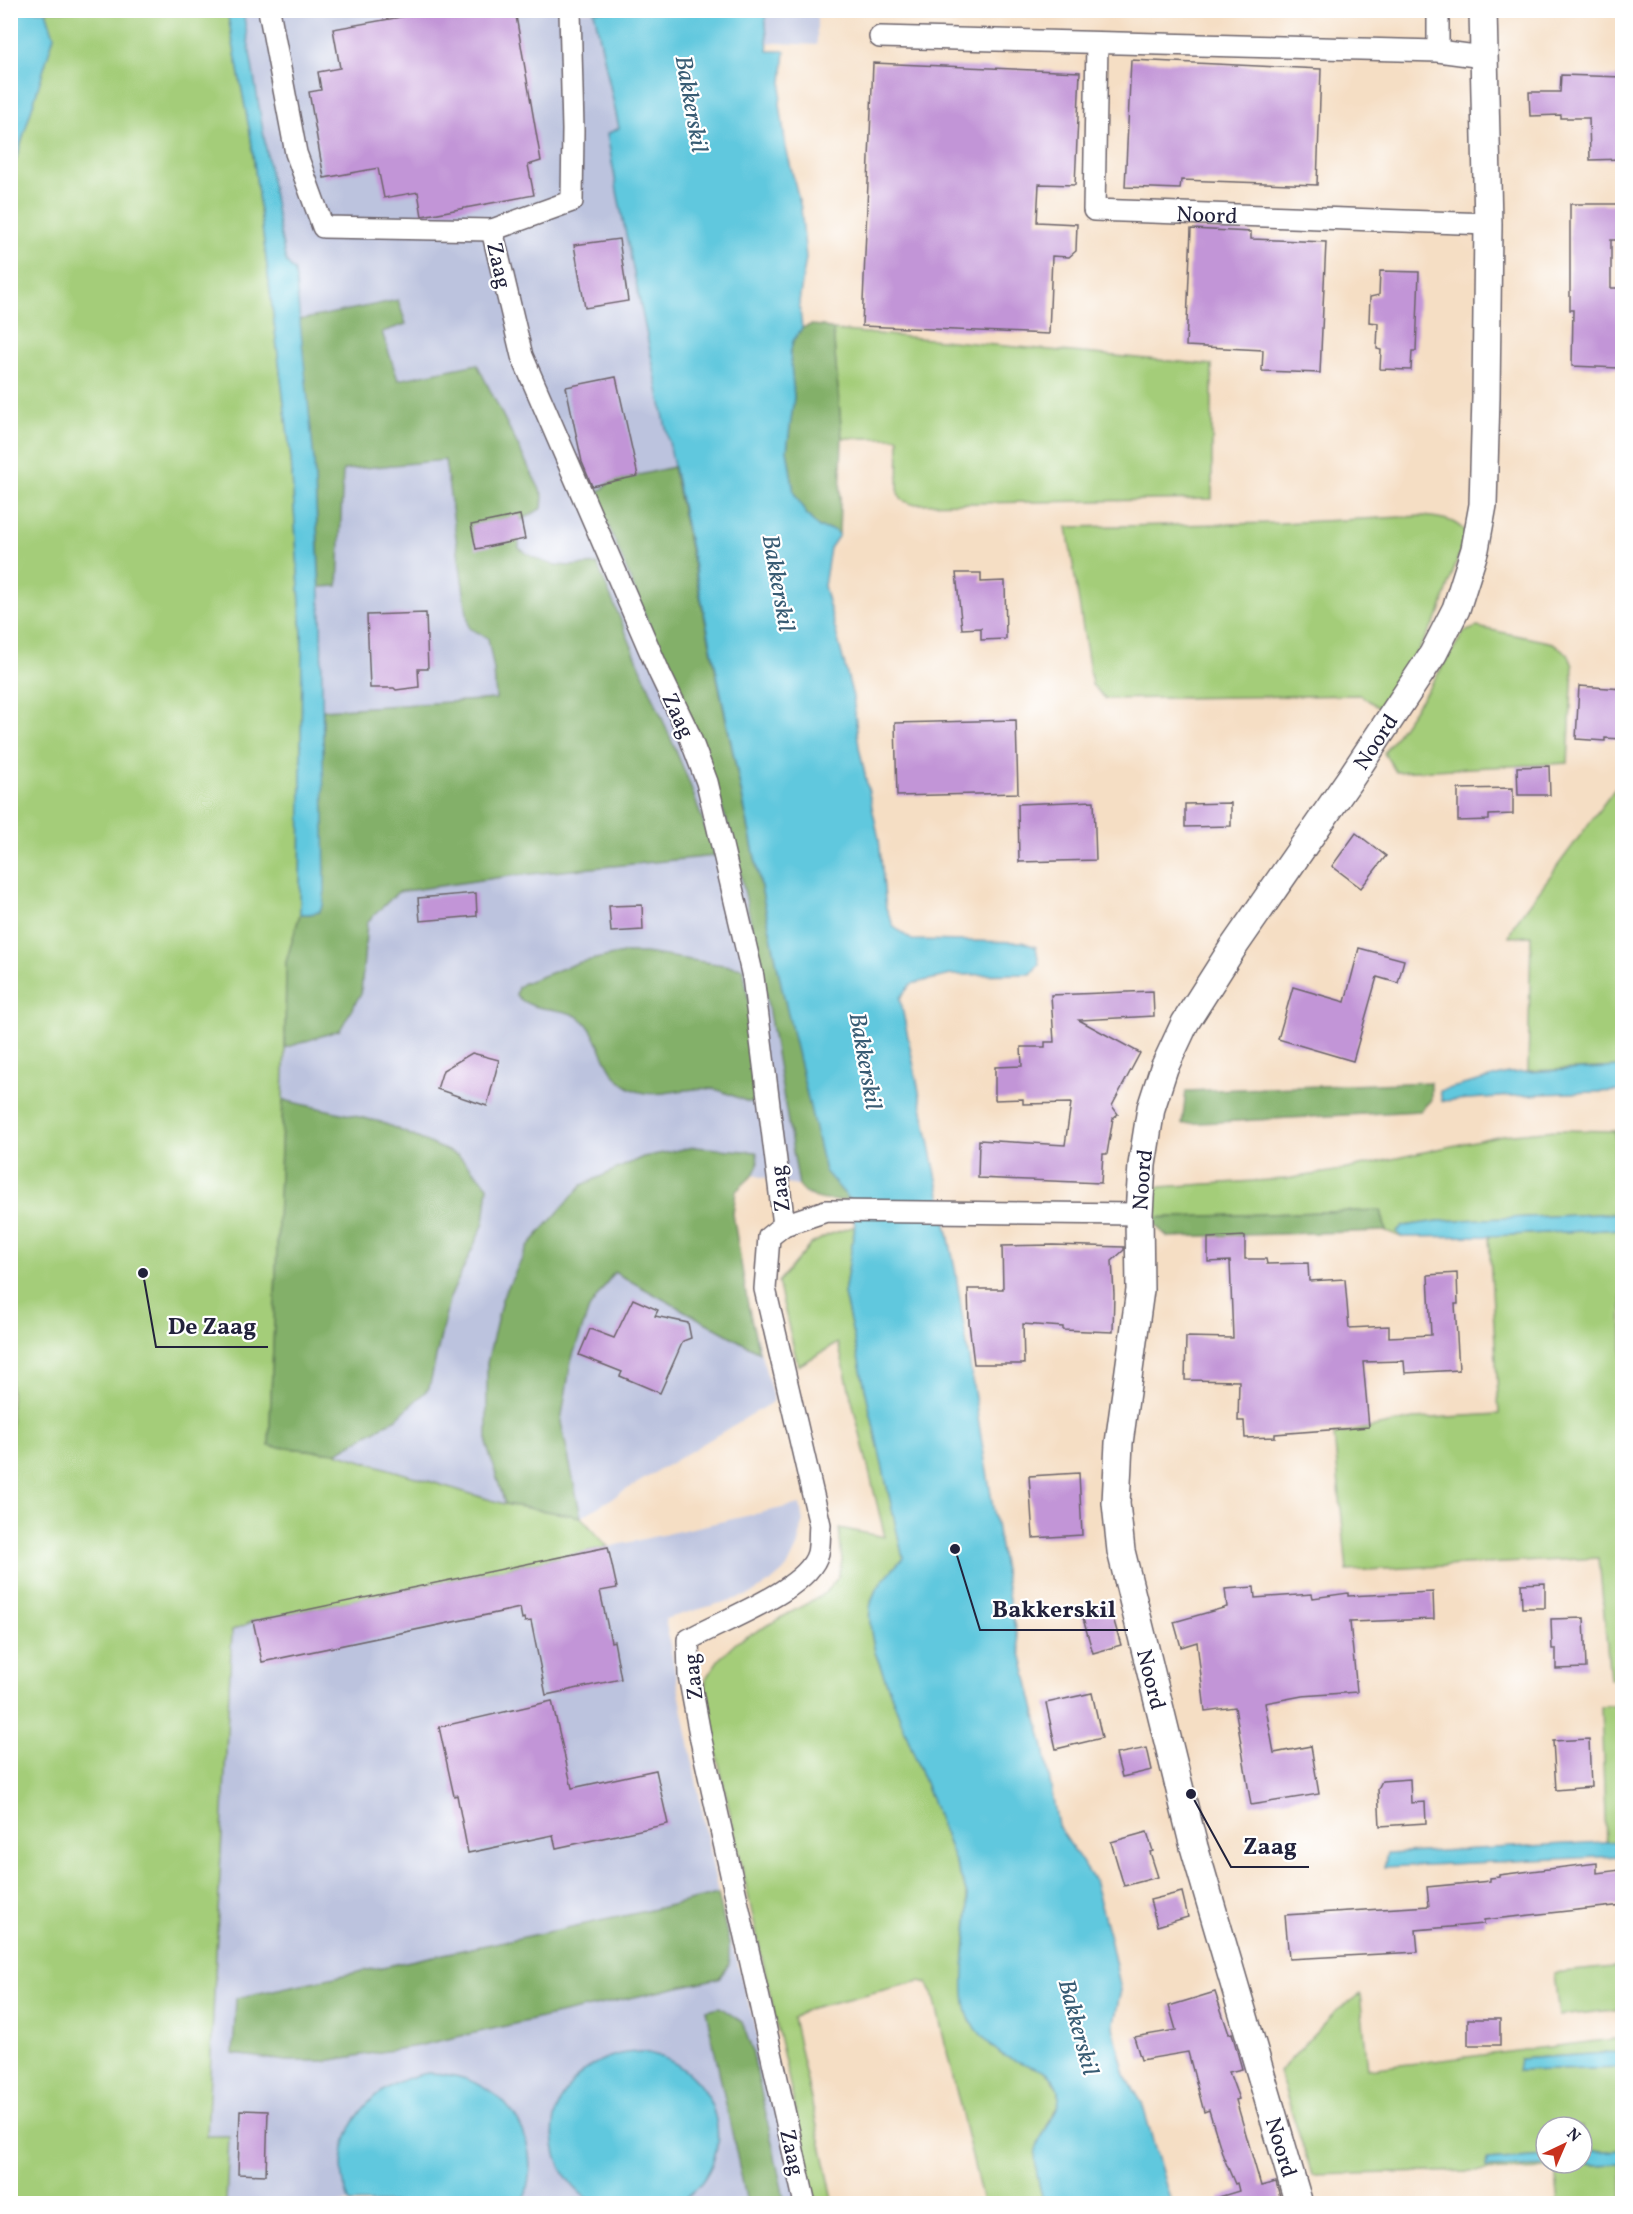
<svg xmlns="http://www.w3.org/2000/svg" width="1633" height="2214" font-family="Vollkorn,serif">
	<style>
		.industrial { fill: #bcc3de }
		.green { fill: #a4cd79; stroke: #63785a; stroke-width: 1.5 }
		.forest { fill: #83b069; stroke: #526952; stroke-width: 1.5 }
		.water { fill: #61c8de; stroke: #42758c; stroke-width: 1.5 }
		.building { fill: #c295d7 }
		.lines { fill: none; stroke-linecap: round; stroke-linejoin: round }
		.minor-casing { stroke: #6c646b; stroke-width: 24 }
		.tertiary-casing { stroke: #6c646b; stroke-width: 30 }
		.minor { stroke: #fff; stroke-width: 21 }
		.tertiary { stroke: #fff; stroke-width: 27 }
		.labels { text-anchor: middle; stroke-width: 4.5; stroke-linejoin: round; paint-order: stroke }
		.street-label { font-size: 22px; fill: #22223b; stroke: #fff }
		.water-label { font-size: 24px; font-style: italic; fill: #385c74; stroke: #fff }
		.leader { fill: none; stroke: #22223b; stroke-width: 2 }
		.callout-dot { fill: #22223b; stroke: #fff; stroke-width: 2 }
		.callout-label { font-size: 24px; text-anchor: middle; font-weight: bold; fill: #22223b; stroke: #fff; stroke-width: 4.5; stroke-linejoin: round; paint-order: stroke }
	</style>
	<rect width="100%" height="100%" fill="#fff"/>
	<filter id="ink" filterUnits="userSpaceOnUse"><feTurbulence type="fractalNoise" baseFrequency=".0167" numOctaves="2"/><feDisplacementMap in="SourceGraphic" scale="12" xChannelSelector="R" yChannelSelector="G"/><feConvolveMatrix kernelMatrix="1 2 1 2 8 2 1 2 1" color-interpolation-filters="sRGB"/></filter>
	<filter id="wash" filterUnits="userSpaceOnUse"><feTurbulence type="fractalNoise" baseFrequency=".008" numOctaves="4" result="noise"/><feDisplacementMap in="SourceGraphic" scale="24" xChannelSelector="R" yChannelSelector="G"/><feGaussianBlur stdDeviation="1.35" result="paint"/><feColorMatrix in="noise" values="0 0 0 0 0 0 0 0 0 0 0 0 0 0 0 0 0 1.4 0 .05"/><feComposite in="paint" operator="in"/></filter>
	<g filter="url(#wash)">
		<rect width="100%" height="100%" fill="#f5dec4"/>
		<g class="industrial">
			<polygon points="243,11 594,11 619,128 607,134 618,196 782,988 811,1197 804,1193 799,1186 753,1175 736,1191 733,1214 748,1305 774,1401 581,1517 505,1504 269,1446 285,1048 286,962 300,914 309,914 325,890 323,710 314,461 295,272 286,262 280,232"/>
			<polygon points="698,11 817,11 817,45 703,39"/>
			<polygon points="800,1504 803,1522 798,1545 787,1568 770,1583 749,1595 665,1619 718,1894 805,2203 226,2203 229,2136 207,2136 232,1630 253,1621 608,1547"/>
		</g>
		<g class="green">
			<polygon points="46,11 227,11 251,138 291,459 302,635 300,914 286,962 285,1048 269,1446 336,1453 504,1504 581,1517 608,1547 254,1621 232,1630 207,2136 229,2136 226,2203 11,2204 11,176 53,36"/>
			<polygon points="833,330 1212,365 1212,499 911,504 902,500 898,493 899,438 842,438"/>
			<path d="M1423,516C1439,518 1455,518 1466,533L1440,612L1415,656L1380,709L1361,695L1106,699L1092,685L1067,527L1280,523Z"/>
			<polygon points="1477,627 1553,643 1568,654 1573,666 1568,763 1396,772 1384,753 1429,688 1464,632"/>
			<polygon points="1622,779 1622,1067 1528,1071 1531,936 1509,937 1513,926"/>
			<polygon points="1556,1130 1615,1131 1614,1190 1622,1190 1622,1213 1438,1221 1404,1226 1397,1231 1401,1237 1386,1231 1381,1210 1147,1218 1144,1188 1286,1179 1342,1170 1502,1135"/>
			<path d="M855,1226L844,1294L903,1558C868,1596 864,1600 875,1652L965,1888L969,1908L965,1952V2004L970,2021L1001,2054L1039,2069L1051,2077L1059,2089V2102L1046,2128L1039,2184L1044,2203H983L933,1993L927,1983L920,1981L807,2009L793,2018L834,2203H816L724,1786L704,1700L706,1678L719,1659L737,1642L826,1593L838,1577L842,1561L839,1528L885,1537L838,1343L798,1366L778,1282L811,1244L828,1235Z"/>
			<polygon points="1622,1229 1622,1679 1610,1680 1599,1558 1347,1571 1334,1435 1414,1419 1499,1414 1489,1236"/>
			<polygon points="1622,1705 1622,1841 1606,1843 1601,1707"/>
			<polygon points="1622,1966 1622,2009 1559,2016 1554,1973"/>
			<polygon points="1360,1994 1368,2069 1622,2038 1622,2052 1520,2059 1519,2071 1622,2068 1622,2150 1582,2153 1582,2127 1546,2127 1546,2156 1487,2160 1486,2168 1622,2164 1622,2203 1559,2203 1555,2169 1312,2175 1279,2072 1335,2012"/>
		</g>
		<g class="forest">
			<path d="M398,300L406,324L382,332L398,380L477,364L543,496L542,508L518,522L519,548C547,569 564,567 597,564L689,782L715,856L510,876L398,892L367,922L361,993L340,1030L285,1048L286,962L300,914H309L319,912L323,905V710L496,699L494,670L488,638L469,628L445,460L343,470L338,586L320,587L314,461L299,320Z"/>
			<polygon points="811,325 823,326 833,330 842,438 839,535 834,530 819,528 807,515 794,493 787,450 794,397 790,354 793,341 802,328"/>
			<path d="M673,467L782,988L825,1171L850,1200C831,1201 811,1202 799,1186L766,995L734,842L713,782L596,495L610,482Z"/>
			<path d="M623,953H645L743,968L753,1027V1103C739,1100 728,1092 714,1089C681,1084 646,1108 618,1079C601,1061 598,1030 580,1018C560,1005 533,1014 516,995L518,987L524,983L577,963Z"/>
			<polygon points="1431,1082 1431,1100 1420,1111 1182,1124 1186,1091"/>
			<polygon points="283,1100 381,1122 459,1156 488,1186 484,1223 449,1300 429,1388 397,1418 336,1453 269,1446"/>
			<polygon points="1622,1130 1622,1190 1614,1190 1615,1131"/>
			<polygon points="694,1147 757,1152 758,1165 753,1175 736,1191 733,1214 748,1305 759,1352 614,1272 589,1309 571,1361 561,1422 581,1517 505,1504 487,1446 487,1363 502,1299 529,1245 582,1185 643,1157"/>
			<polygon points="1381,1210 1386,1231 1168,1237 1147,1218"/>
			<polygon points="718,1894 729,1943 729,1965 719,1978 417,2046 326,2061 287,2061 233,2054 236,1998 642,1912"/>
			<polygon points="720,2007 742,2022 752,2050 785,2203 747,2203 706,2010"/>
		</g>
		<g class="water">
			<polygon points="11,10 46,11 54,36 11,176"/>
			<polygon points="227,11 243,11 280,232 286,262 295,272 314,461 321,619 325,890 323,905 319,912 309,914 300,914 302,635 291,459 251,138"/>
			<path d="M594,11H765L768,51H785L780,104L786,148L801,208L806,258L799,302L802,328L793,341L790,354L794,397L787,450L794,493L807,515L819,528L834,530L839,535L830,548L824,586L853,697L859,747L879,839L886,908L894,927L912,940L1022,942L1036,947L1039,964L1031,974L951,975L911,984L900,998L955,1268L981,1437L1011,1611L1044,1748L1058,1826L1094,1880L1110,1938L1121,1990L1113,2027L1125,2075L1142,2103L1171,2203H1044C1040,2189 1033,2164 1036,2150C1041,2130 1062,2113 1059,2091C1055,2066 1017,2066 1000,2053C989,2045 980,2034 972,2023C956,2000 968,1939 969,1910C969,1903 967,1895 965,1888L875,1652C864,1600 868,1596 903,1558L844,1294L855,1226L850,1200L825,1171L782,988L618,196L607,134L619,128Z"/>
			<polygon points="1622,1067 1622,1091 1541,1094 1442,1101 1440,1091 1508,1073"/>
			<polygon points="1622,1213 1622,1229 1489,1236 1401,1237 1397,1231 1404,1226 1438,1221"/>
			<polygon points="1622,1841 1622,1856 1384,1867 1387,1854"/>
			<path d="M644,2052C721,2067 746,2161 678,2203H593C519,2154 556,2050 644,2052Z"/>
			<polygon points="1622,2052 1622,2068 1518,2071 1520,2059"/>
			<path d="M428,2073C501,2073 548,2134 523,2203H350C324,2141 366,2083 428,2073Z"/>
			<polygon points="1622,2150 1622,2164 1486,2168 1487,2160 1546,2156 1546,2163 1582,2163 1582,2153"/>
		</g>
		<g id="blocks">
			<g class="building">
				<polygon points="440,10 515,10 541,161 528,165 534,195 422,216 418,192 384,198 378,168 324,178 309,92 321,90 318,72 340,68 333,29"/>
				<polygon points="1131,60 1321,69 1317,185 1181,180 1180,189 1125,187"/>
				<polygon points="873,63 1080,72 1075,185 1039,184 1037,222 1077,224 1076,251 1069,257 1052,256 1049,334 862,326"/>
				<polygon points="1561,75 1623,77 1623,159 1590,160 1589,118 1561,118 1561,115 1530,116 1529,92 1560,92"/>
				<polygon points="1570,204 1623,204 1623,240 1611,240 1611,288 1623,288 1619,368 1572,366 1573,310 1570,310"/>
				<polygon points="1191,229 1251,232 1251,239 1326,242 1320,373 1262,371 1263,350 1186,346"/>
				<polygon points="619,239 628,301 585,308 574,245"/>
				<polygon points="1380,271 1419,272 1416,351 1412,351 1411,370 1380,369 1381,350 1377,349 1378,323 1369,322 1370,297 1379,295"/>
				<polygon points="616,377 638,476 592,486 582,462 566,387"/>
				<polygon points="520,515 525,539 476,549 471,525"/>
				<polygon points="956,573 981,573 981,582 1005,581 1006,639 981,640 981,628 962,629"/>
				<polygon points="426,613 428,669 418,669 419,687 396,690 394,688 370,688 367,615"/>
				<polygon points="1579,686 1623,689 1621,739 1605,738 1605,741 1576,739"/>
				<polygon points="1016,720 1018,793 897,796 895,723"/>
				<polygon points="1549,766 1550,795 1518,795 1517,767"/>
				<polygon points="1513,788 1513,814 1489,815 1489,820 1458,821 1458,789"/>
				<polygon points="1094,801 1096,860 1019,862 1018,804"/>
				<polygon points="1231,803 1231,826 1185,827 1185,804"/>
				<polygon points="1356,833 1386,856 1361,888 1332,866"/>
				<polygon points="476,893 477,916 420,921 418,898"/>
				<polygon points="642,905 643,930 611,932 609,906"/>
				<polygon points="1359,948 1404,960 1398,983 1377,977 1353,1061 1278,1039 1293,987 1345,1002"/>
				<polygon points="1153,991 1154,1016 1079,1020 1140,1053 1112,1106 1118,1114 1113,1118 1107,1154 1103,1154 1101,1183 978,1178 979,1140 1065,1145 1071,1103 1023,1104 1023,1099 995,1100 995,1067 1022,1066 1021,1047 1045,1047 1045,1042 1054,1042 1051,995"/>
				<polygon points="472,1053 499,1060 487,1106 437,1089 443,1070"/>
				<polygon points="1245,1236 1245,1259 1266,1259 1267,1264 1308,1263 1309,1281 1345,1279 1349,1328 1389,1326 1389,1337 1431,1335 1428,1275 1457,1273 1458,1304 1455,1304 1459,1370 1405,1373 1404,1361 1363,1362 1369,1427 1275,1434 1275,1437 1245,1438 1244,1421 1238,1421 1239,1381 1185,1380 1186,1337 1233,1338 1230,1261 1208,1262 1208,1238"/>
				<polygon points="1053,1245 1124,1247 1124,1250 1112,1261 1114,1294 1113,1332 1063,1330 1063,1327 1023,1324 1024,1364 974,1364 969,1323 968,1289 1003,1289 1002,1246"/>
				<polygon points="633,1299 658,1310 655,1316 688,1323 691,1338 683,1341 660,1393 620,1376 622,1372 579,1355 590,1329 614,1338"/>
				<polygon points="1079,1473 1082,1535 1033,1538 1029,1476"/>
				<polygon points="608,1547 617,1588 600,1591 611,1642 614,1641 621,1679 546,1695 531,1621 525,1622 524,1618 522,1619 520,1608 262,1662 253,1621"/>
				<polygon points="1545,1583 1545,1608 1522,1608 1521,1584"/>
				<polygon points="1254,1587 1255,1598 1312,1594 1313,1598 1348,1593 1348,1596 1433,1592 1434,1619 1350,1622 1357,1692 1302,1696 1265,1703 1274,1753 1311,1746 1319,1794 1251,1805 1235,1707 1205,1711 1197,1642 1181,1647 1174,1622 1227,1607 1225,1589"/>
				<polygon points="1109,1604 1121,1645 1093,1653 1081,1612"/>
				<polygon points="1584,1618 1586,1668 1556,1669 1556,1649 1552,1649 1551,1619"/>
				<polygon points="1092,1693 1102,1738 1056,1749 1046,1703"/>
				<polygon points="552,1701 572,1788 656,1770 668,1824 556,1848 553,1835 468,1853 457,1795 454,1796 439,1727"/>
				<polygon points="1589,1739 1591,1787 1556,1790 1553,1741"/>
				<polygon points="1147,1748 1152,1770 1122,1777 1116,1754"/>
				<polygon points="1410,1779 1411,1803 1425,1802 1426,1823 1380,1826 1378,1789 1382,1781"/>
				<polygon points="1147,1832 1153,1851 1150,1852 1158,1877 1124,1886 1111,1842"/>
				<polygon points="1597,1863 1597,1873 1620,1870 1623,1905 1484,1920 1484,1924 1416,1930 1418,1952 1289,1959 1285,1915 1429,1906 1427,1887 1490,1881 1490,1878 1499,1877 1499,1875"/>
				<polygon points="1182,1892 1188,1917 1157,1926 1150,1900"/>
				<polygon points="1215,1992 1229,2034 1232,2033 1242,2069 1229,2072 1239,2099 1236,2100 1261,2186 1276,2182 1282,2204 1220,2204 1219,2197 1239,2191 1237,2183 1235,2184 1223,2156 1209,2110 1204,2112 1188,2052 1141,2060 1134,2037 1176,2030 1169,2006"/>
				<rect x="1468" y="2019" width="32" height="26"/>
				<polygon points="240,2110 268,2111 266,2175 238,2174"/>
			</g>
		</g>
	</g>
	<g filter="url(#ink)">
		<use href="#blocks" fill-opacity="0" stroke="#6c646b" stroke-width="1.5"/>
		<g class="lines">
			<defs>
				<g id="minor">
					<polyline points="269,10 296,153 323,227 492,230 572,201 573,130 570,10"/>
					<polyline points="1438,10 1438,51"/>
					<polyline points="880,37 1438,51 1483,57"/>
					<path id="s1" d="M1097,43L1094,210L1488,224"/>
					<polyline points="492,230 522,356 660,674 688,732 707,782 753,977 784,1225"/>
					<path d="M805,2204L701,1740L689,1675L688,1640C720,1621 809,1590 818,1553C820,1544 819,1533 820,1525L765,1289L769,1237L784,1225L826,1211L1139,1214"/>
				</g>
				<g id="tertiary">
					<path id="s2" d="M1299,2204L1194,1847L1121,1551L1116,1503L1119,1443L1140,1290L1139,1214L1142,1165L1151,1108L1164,1068L1185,1023L1232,949L1352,776L1433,654L1456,609L1475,549L1483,505L1486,397L1488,224L1483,10"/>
				</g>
			</defs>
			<use href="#minor" class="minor-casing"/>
			<use href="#tertiary" class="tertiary-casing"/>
			<use href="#minor" class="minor"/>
			<use href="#tertiary" class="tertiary"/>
		</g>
	</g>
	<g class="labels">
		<g class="street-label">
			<text dy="8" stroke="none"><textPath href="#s1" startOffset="280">Noord</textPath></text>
			<text transform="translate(500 265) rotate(77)" y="8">Zaag</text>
			<text transform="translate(679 715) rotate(65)" y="8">Zaag</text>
			<text dy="8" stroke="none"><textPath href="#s2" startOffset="1554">Noord</textPath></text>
			<text dy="8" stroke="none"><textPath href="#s2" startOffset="1050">Noord</textPath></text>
			<text transform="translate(779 1189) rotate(-97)" y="8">Zaag</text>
			<text transform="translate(692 1677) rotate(-96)" y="8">Zaag</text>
			<text transform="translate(1152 1679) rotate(76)" y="8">Noord</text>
			<text transform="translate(1282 2147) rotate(73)" y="8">Noord</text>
			<text transform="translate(793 2152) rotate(77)" y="8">Zaag</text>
		</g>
		<g class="water-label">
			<text transform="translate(692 104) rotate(80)" y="8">Bakkerskil</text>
			<text transform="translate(779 583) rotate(80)" y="8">Bakkerskil</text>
			<text transform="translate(866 1061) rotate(80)" y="8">Bakkerskil</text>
			<text transform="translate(1079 2027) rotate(75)" y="8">Bakkerskil</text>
		</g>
	</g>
	<path class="leader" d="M143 1273L156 1347H268M955 1549L980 1630H1128M1191 1794L1231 1867H1309"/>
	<g class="callout-dot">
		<circle cx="143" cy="1273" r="6"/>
		<circle cx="955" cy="1549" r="6"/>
		<circle cx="1191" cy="1794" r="6"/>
	</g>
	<g class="callout-label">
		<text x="212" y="1334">De Zaag</text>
		<text x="1054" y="1617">Bakkerskil</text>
		<text x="1270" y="1854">Zaag</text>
	</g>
	<rect width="1633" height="2214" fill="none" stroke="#fff" stroke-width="36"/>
	<g transform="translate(1564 2145) rotate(44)"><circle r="28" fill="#ffffff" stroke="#a7a7b1" stroke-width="1.5"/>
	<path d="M0-4.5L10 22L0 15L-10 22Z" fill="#c8321e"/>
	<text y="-9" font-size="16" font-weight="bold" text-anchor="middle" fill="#22223b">N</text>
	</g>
</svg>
